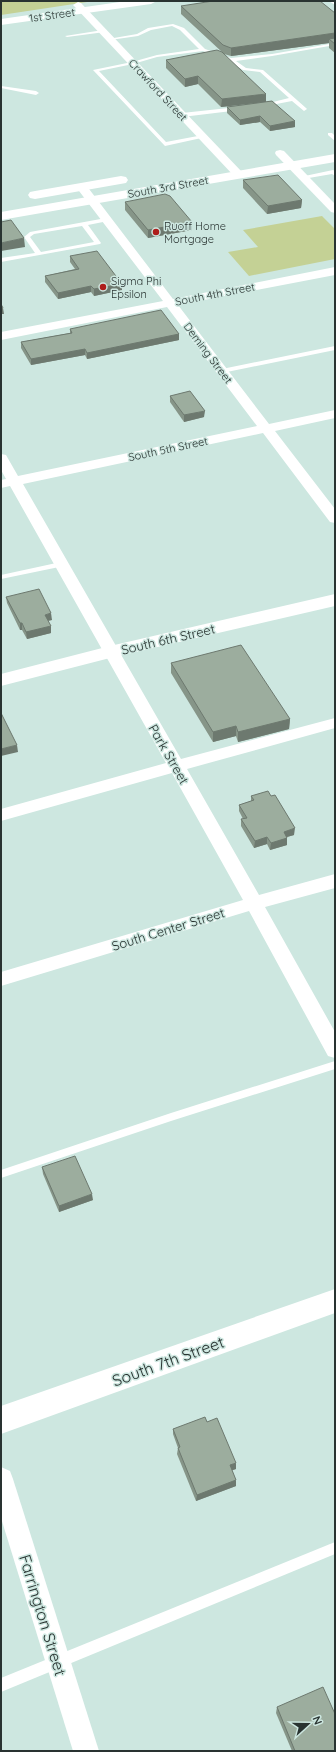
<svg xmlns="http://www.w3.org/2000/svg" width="336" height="1752" font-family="Quicksand,sans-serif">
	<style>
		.green { fill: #c4d195 }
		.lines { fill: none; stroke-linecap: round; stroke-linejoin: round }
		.lane { fill: #fff; fill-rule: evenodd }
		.street { fill: #fff; fill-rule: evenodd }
		.secondary { fill: #fff; fill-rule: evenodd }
		.highway { fill: #fff; fill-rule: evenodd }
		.wall { fill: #869588 }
		.shaded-wall { fill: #6d796f }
		.building { fill: #9cad9e; stroke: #6d796f }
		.poi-dot { fill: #ae1d1b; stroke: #cde7e0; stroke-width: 1.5 }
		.labels { text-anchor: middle; stroke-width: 3; stroke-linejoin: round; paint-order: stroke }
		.far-street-label { font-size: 11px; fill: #293331; stroke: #cde7e0 }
		.far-poi-label { font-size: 11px; fill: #293331; stroke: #cde7e0; text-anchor: start }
		.street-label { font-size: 13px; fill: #293331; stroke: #cde7e0 }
		.near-street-label { font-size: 16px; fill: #293331; stroke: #cde7e0 }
	</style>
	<rect width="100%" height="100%" fill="#cde7e0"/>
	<g class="green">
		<polygon points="1,1 94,1 1,15"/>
		<polygon points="322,216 335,229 335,259 249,276 228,252 258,247 243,230"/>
	</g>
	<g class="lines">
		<g class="lane">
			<polygon points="329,1 334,1 335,5"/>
			<polygon points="173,24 184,28 205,49 231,58 272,54 335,43 335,45 272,56 236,61 246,68 263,70 306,108 307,109 304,111 292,101 261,107 261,105 289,98 260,72 243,70 229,61 203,51 157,57 133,64 99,71 166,142 203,135 206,137 165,146 93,70 132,62 157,55 199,49 180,30 172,26 151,30 138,36 110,40 108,39 137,34 148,28"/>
			<polygon points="103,30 105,30 105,32 67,37 65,36"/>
			<polygon points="1,86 36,91 39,93 36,95 1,88"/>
			<polygon points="238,107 241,109 240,110 182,117 179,115 182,113"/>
			<polygon points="328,133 332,133 335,136 335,141 328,135"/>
			<polygon points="333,170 335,171 335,176 332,174 303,179 300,177"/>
			<path d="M106,218L109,220L108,221L88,225L101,243L100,244L1,262V258L35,253L24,237L30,232ZM82,226L94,242L41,252L30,237L34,234Z"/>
			<polygon points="335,346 335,350 222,373 219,371 222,369"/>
			<polygon points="61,562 65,564 64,566 1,579 1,575"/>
			<polygon points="335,1061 335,1069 171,1121 1,1178 1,1170 171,1113"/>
			<polygon points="335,1542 335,1554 1,1692 1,1678"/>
		</g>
		<g class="street">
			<polygon points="78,2 81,3 242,172 243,174 242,176 234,176 75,7 73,5"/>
			<polygon points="280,150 284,151 335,204 335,213 331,212 276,155 275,153 276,151"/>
			<polygon points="82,184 86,185 173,299 335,267 335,275 178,305 269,424 335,410 335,418 275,431 335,509 335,523 330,522 263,433 23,484 181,759 335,718 335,728 187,769 259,895 335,874 335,888 265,907 335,1032 335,1058 328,1056 249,911 1,986 1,972 243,900 172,773 1,821 1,809 166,763 10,486 1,488 1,480 6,479 1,470 1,454 6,455 18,476 257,426 167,307 1,340 1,332 163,301 76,187"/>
			<polygon points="1,1467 10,1471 13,1479 99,1751 73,1751 1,1518"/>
		</g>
		<g class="secondary">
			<polygon points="127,1 157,1 151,4 1,25 1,19"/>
			<polygon points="335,594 335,606 110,658 1,686 1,674 110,646"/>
			<polygon points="335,1289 335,1313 1,1434 1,1406"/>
		</g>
		<g class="highway">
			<polygon points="335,154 335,162 1,220 1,212"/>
			<polygon points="121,176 126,177 128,180 126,183 35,199 30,198 28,195 30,192 35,191"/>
		</g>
	</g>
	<g class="wall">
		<polygon points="181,6 335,13 335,53 329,48 329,43 231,56 224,54 266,102 221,107 198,84 185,87 166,68 166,60 222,52 181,14"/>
		<polygon points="272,101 295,127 270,131 260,122 240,125 227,113 227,107"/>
		<polygon points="243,180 302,200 301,208 267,214 243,188"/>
		<polygon points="125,202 192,222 192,230 148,238 125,210"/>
		<polygon points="70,256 122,284 122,290 94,296 91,292 58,299 45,282 45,276 75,269 70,262"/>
		<polygon points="70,329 179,334 179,340 87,359 85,355 31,365 21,348 21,342 70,333"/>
		<polygon points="170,396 204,417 184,422 170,402"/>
		<polygon points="6,597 52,620 48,621 51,633 27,639 22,630 20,630 7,603"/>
		<polygon points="171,663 290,719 289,729 238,742 236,736 213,742 171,673"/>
		<polygon points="251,796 294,835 287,837 287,845 270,850 267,844 254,848 241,826 241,819 243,819 239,811 239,805 251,801"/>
		<polygon points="42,1167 93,1200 59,1212 43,1174"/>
		<polygon points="207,1422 236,1469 232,1470 236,1486 196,1501 177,1454 178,1448 173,1434 173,1429"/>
		<polygon points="277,1707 335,1751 292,1751 276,1713"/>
	</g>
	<g class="shaded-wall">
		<polygon points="335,33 335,42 329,39 329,43 231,56 231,48"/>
		<polygon points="198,76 198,84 185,87 185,79"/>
		<polygon points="266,94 266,102 221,107 222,99"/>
		<polygon points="260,116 260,122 240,125 240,120"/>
		<polygon points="295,121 295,127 270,131 270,126"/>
		<polygon points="302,200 301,208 267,214 268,206"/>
		<polygon points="192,222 192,230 148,238 148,230"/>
		<polygon points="24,238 25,247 1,251 1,243"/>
		<polygon points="122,284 122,290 94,296 94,289"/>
		<polygon points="91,286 91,292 58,299 58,293"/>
		<polygon points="3,308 4,314 1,314 1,309"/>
		<polygon points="179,334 179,340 87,359 87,353"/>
		<polygon points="85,349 85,355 31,365 31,359"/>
		<polygon points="205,411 204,417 184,422 184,415"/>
		<polygon points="51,613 52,620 45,621 45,615"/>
		<rect x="20" y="623" width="2" height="7"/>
		<polygon points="51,626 51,633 27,639 26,632"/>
		<polygon points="290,719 289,729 238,742 238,732"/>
		<polygon points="236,726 236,736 213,742 213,732"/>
		<polygon points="17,745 18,752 1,756 1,749"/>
		<polygon points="295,828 294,835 283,838 284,832"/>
		<polygon points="267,837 267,844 254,848 255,841"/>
		<polygon points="287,838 287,845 270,850 271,843"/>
		<polygon points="92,1194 93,1200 59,1212 59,1206"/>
		<polygon points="236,1463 236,1469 230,1471 230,1465"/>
		<polygon points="236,1480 236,1486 196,1501 197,1495"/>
	</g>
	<g class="building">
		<polygon points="213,1 320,1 335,13 335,33 231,48 223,45 181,6"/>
		<polygon points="335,38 335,44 329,39"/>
		<polygon points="217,50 222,52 266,94 222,99 198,76 185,79 166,60"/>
		<polygon points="272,101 295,121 270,126 260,116 240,120 227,107"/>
		<polygon points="278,175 302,200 268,206 243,180"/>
		<polygon points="165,194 170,196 192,222 148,230 125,202"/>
		<polygon points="11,220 24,238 1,243 1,222"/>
		<polygon points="97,251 122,284 94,289 91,286 58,293 45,276 79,269 70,256"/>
		<polygon points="1,304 3,308 1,309"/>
		<polygon points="161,310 179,334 87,353 85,349 31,359 21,342 72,333 70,329"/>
		<polygon points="190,391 205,411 184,415 170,396"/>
		<polygon points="39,589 51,613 45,615 51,626 26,632 22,623 20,623 6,597"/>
		<polygon points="241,645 290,719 238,732 236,726 213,732 171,663"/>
		<polygon points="1,713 17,745 1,749"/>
		<polygon points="268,791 271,796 275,795 295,828 284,832 287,838 271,843 267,837 255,841 241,819 247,818 239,805 254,800 251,796"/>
		<polygon points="75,1156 92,1194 59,1206 42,1167"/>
		<polygon points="205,1417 207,1422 217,1418 236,1463 230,1465 236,1480 197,1495 178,1448 180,1447 173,1429"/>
		<polygon points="323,1687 335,1714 335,1751 295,1751 277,1707"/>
	</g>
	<g class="poi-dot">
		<circle cx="156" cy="232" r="4"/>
		<circle cx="103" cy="287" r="4"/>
	</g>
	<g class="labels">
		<g class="far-street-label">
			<text transform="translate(52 15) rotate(-8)" y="4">1st Street</text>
			<text transform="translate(158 90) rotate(47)" y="4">Crawford Street</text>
			<text transform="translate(168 187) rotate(-10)" y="4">South 3rd Street</text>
			<text transform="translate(215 294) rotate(-11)" y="4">South 4th Street</text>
			<text transform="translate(208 353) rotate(53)" y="4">Deming Street</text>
			<text transform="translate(168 449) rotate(-12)" y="4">South 5th Street</text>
		</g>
		<g class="far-poi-label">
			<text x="164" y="230">Ruoff Home<tspan x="164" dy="13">Mortgage</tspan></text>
			<text x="111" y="285">Sigma Phi<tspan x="111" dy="13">Epsilon</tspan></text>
		</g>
		<g class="street-label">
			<text transform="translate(168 639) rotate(-13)" y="5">South 6th Street</text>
			<text transform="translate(169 754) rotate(60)" y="5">Park Street</text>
			<text transform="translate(168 929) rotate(-17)" y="5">South Center Street</text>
		</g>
		<g class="near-street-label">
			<text transform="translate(168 1361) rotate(-20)" y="6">South 7th Street</text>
			<text transform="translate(43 1615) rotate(73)" y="6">Farrington Street</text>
		</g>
	</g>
	<rect width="336" height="1752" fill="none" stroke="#293331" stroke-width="4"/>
	<g transform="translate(308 1724) rotate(69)" stroke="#cde7e0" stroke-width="3" paint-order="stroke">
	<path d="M0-3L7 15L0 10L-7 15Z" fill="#293331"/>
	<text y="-6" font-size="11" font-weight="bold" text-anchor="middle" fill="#293331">N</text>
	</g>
</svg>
